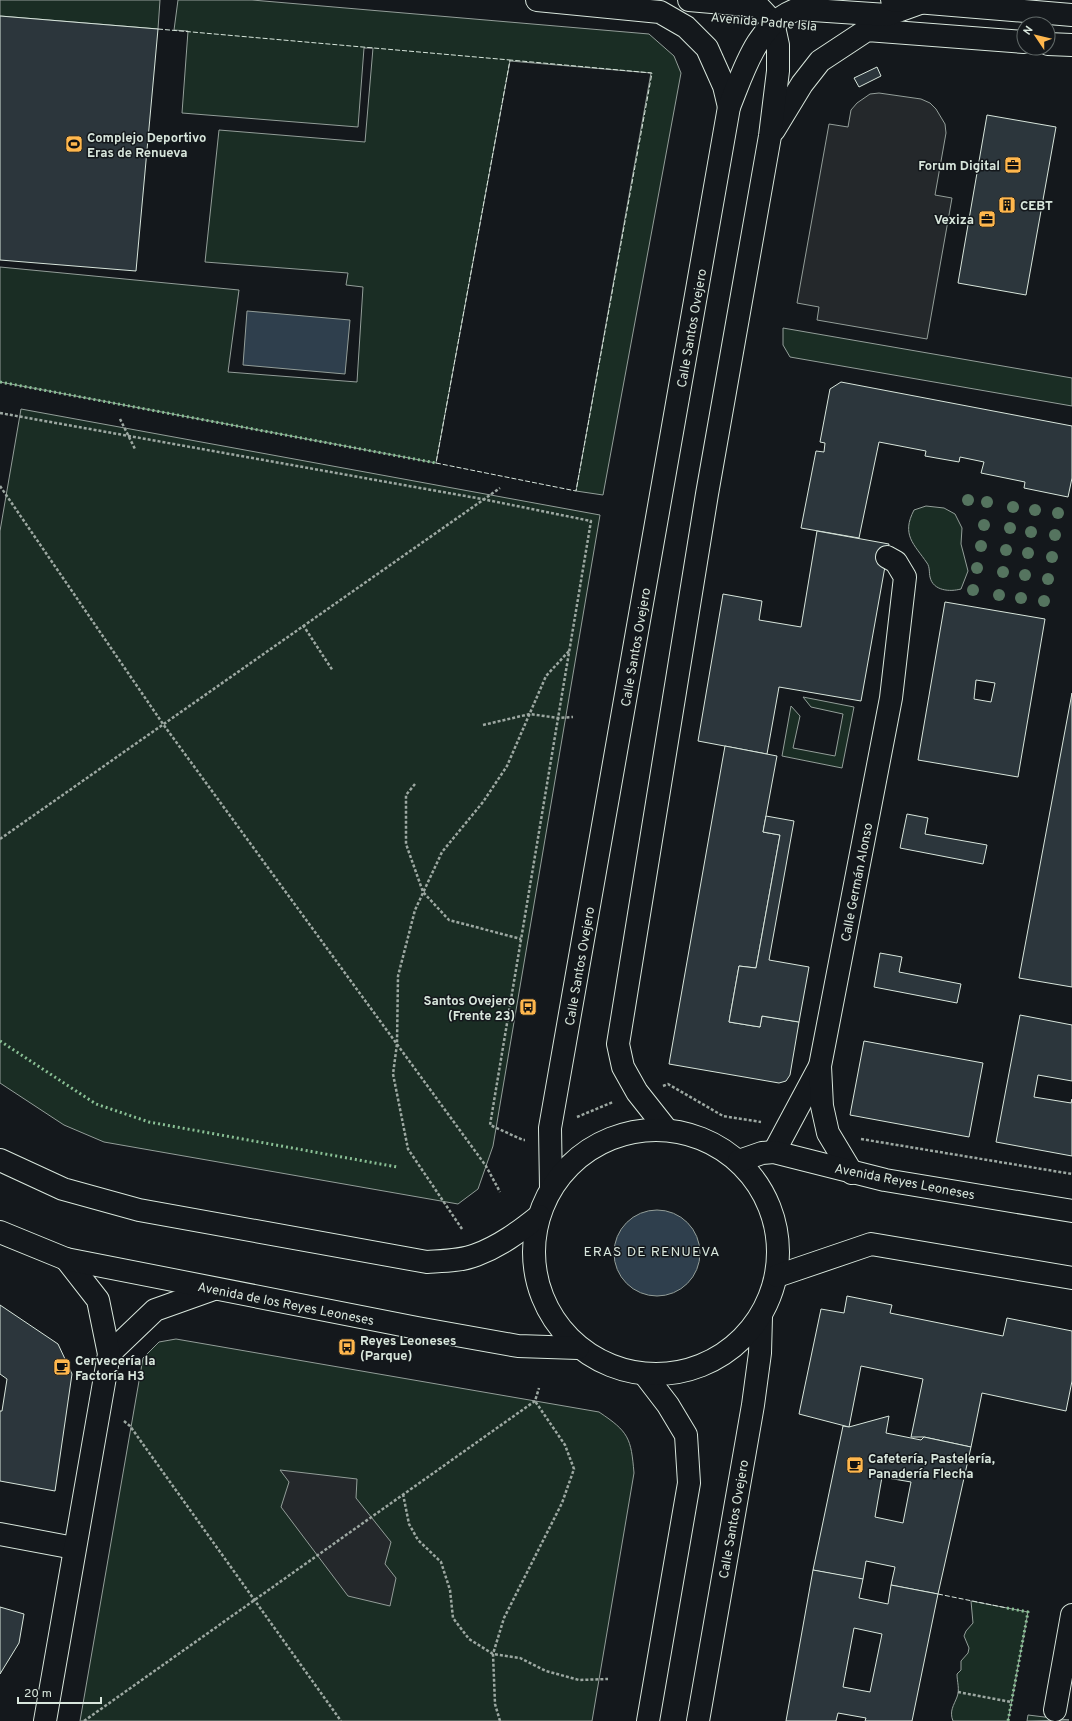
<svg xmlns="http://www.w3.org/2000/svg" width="1072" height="1721" font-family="Overpass,sans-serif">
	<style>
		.green { fill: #1a2d24; stroke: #939e99 }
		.parking { fill: #24282b; stroke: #939e99 }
		.water { fill: #2f3f4d; stroke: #939e99 }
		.building { fill: #2c363c; stroke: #d8e6dc; fill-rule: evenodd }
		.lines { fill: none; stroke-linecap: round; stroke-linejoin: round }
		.minor-casing { stroke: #d8e6dc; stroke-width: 24 }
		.major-casing { stroke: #d8e6dc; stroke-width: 24 }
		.path { stroke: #9da8a2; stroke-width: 2.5; stroke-dasharray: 3 2; stroke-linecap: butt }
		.minor { stroke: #14181c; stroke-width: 22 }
		.major { stroke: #14181c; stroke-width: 22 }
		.hedge { stroke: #8ac095; stroke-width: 3; stroke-dasharray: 2 3; stroke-linecap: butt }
		.fence { stroke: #d8e6dc; stroke-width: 1; stroke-dasharray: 5 2; stroke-linecap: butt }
		.tree { fill: #55745f }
		.labels { text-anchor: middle; stroke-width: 3; stroke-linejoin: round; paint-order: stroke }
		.street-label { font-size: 13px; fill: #d8e6dc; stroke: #14181c }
		.poi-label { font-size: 13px; font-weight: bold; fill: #d8e6dc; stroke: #14181c; text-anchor: start }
		.neighbourhood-label { font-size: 14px; letter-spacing: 1px; fill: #d8e6dc; stroke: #14181c }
	</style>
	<rect width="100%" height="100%" fill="#14181c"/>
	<g class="green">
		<polygon points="0,0 160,0 158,29 0,16"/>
		<polygon points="178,0 252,0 649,34 674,56 681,73 603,495 576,491 651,73 510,61 436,463 0,382 0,267 239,290 228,372 357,382 363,287 346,285 348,273 205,262 219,130 365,142 373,48 364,48 358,127 182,113 188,31 174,30"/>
		<polygon points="783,328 1072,378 1072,406 790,357 783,345"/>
		<polygon points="21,409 600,515 493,1146 478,1189 458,1204 104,1142 64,1125 0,1083 0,531"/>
		<path d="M926,506L944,508L955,514L962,528L961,544L968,571L961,589C950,592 933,591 930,577C929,573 930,567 927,563C914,544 901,535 914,510Z"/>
		<polygon points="803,697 854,707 842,768 782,756 791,706 800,716 793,748 835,756 843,714 811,707"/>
		<path d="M176,1339L599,1412C629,1432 631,1438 634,1473L592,1721H80L143,1358L159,1342Z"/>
		<path d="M971,1601L1028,1612L1008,1721H953C949,1711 954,1705 957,1697C960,1689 957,1682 957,1674L961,1670V1661L968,1653L969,1648L964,1636L966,1631L973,1623Z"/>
		<polygon points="1028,1715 1069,1720 1027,1721"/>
	</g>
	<g class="parking">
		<polygon points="879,93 921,99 930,103 936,109 945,124 946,133 935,195 952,198 927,339 817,320 819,307 797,303 829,124 848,127 851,110 857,103 870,94"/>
		<polygon points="280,1470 357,1479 356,1498 391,1542 385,1564 396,1578 390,1606 348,1596 281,1507 289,1482"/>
	</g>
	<g class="water">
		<polygon points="247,311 350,320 345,374 243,365"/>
		<circle cx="657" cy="1253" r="43"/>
	</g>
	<g class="building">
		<polygon points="0,16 158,29 136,271 0,260"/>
		<polygon points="877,67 881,76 859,87 854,78"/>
		<polygon points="987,115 1056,127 1026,295 958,283"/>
		<polygon points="841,382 1072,426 1072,478 1068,497 1024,488 1025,482 981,473 984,462 960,457 959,462 925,456 926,451 879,442 859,538 801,528 816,451 824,452 825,443 820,442 830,389"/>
		<polygon points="817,531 889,544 861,701 779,687 767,754 698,741 723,594 762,601 759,620 801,627"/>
		<path d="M945,602L1045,619L1018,777L918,760ZM976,680L995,683L991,702L974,699Z"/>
		<polygon points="1072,693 1072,987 1019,978"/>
		<polygon points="725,746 777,756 763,832 780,835 756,968 739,966 729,1022 760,1027 762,1016 799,1022 790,1075 786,1081 779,1083 669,1064"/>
		<polygon points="907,814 928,818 925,834 987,845 983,864 900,848"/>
		<polygon points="766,816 794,821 769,960 809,967 799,1022 762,1016 760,1027 729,1022 739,966 756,968 780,835 763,832"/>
		<polygon points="880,953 902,957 899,972 961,984 957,1003 874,987"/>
		<polygon points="1020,1015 1072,1025 1072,1081 1038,1075 1034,1097 1071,1103 1072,1099 1072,1156 996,1142"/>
		<polygon points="864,1041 983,1063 969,1137 850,1115"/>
		<polygon points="847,1296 892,1305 890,1313 1003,1336 1007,1318 1072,1331 1072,1381 1066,1411 982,1393 971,1447 924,1437 911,1437 923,1379 861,1366 849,1427 799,1414 821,1309 844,1313"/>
		<polygon points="0,1305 58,1344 72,1374 55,1491 0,1481 0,1411 2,1411 7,1379 0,1374"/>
		<path d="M889,1416L886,1433L921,1440L924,1437L971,1447L938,1594L891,1585L895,1567L866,1561L863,1579H859L813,1570L843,1426L849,1427ZM882,1477L911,1482L903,1523L875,1517Z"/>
		<path d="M813,1570L863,1579L859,1598L888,1604L891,1585L938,1594L912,1721H865L866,1718L838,1713L836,1721H786ZM854,1628L882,1634L870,1692L843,1687Z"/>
		<polygon points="0,1607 24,1614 19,1643 0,1674"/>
	</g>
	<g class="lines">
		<defs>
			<g id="minor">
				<polyline points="537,0 660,12 686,27 707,48 724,86 729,107"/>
				<polyline points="1048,44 1072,45"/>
				<polyline points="774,130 802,84 820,61 867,30 1024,42"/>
				<polyline points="667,1130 637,1092 623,1067 618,1044 707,494 770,136 778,71 778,45 773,22 758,6 689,0"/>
				<polyline points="774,1152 820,1066"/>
				<polyline points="852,1173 828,1133 822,1106 820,1066 891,698 905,577 896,562 887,557"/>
				<path d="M551,1188L550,1128L729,107C744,70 757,23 798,9L887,15L923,2"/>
				<polyline points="109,1354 155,1310 214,1289"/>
				<polyline points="645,1375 668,1405 686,1435 689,1483 648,1721"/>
				<polyline points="0,1534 74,1548"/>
				<polyline points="1055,1710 1072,1615"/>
				<polyline points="45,1721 109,1354 98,1300 66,1259"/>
				<polyline points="698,1721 753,1405 760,1353 761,1317"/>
			</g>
			<g id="major">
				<polyline points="892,0 1072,15"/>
				<circle cx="656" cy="1252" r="122"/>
				<path d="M0,1160L63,1189L139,1210L427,1262C443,1261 461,1261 476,1255C500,1246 519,1232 539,1216"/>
				<polyline points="739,1161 762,1153 774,1152 885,1180 1072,1211"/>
				<polyline points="0,1232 66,1259 417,1328 518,1346 578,1348"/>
				<polyline points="777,1276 871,1244 1072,1278"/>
			</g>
		</defs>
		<use href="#minor" class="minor-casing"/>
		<use href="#major" class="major-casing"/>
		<g class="path">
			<polyline points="0,413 482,499 591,521 490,1125 523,1140 525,1140"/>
			<polyline points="120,419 135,449"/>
			<polyline points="0,486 163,724 486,1166 500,1192"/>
			<polyline points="303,625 333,671"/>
			<polyline points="483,725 530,714 558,718 573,717"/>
			<polyline points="415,784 406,795 406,844 423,892 449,920 521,939"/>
			<polyline points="0,839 500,488"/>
			<polyline points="663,1086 668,1084 723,1116 761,1122"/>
			<polyline points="577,1117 613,1102"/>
			<polyline points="861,1139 1072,1174"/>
			<polyline points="462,1229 408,1149 393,1074 397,1044 398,976 415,910 442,852 483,802 507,766 546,676 569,651"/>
			<polyline points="124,1421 130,1426 341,1721"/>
			<polyline points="403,1494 409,1524 418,1540 441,1562 450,1590 453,1618 469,1639 493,1654 520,1658 546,1671 579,1680 608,1679"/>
			<polyline points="958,1692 1011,1702"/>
			<polyline points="84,1721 535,1401 539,1388"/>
			<polyline points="500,1721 495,1704 493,1654 504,1618 562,1503 574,1469 565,1445 535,1401"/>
		</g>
		<use href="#minor" class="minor"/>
		<use href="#major" class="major"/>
		<g class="hedge">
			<polyline points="0,382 436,463"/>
			<polyline points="0,1041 96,1104 149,1122 397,1167"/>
			<polyline points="1007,1608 1028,1612 1008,1721"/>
		</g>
		<g class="fence">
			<polyline points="158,29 510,60 436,463 576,491 652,73 510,60"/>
			<polyline points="938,1594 1007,1608"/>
		</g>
	</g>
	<g class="tree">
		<circle cx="968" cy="500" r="6"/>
		<circle cx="987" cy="502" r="6"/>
		<circle cx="1013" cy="507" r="6"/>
		<circle cx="1035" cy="510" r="6"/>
		<circle cx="1058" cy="513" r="6"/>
		<circle cx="984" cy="525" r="6"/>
		<circle cx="1010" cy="528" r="6"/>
		<circle cx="1031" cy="532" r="6"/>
		<circle cx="1055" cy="535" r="6"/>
		<circle cx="981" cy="546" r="6"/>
		<circle cx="1006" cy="550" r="6"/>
		<circle cx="1028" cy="553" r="6"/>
		<circle cx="1052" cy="557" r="6"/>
		<circle cx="977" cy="568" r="6"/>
		<circle cx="1003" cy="572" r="6"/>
		<circle cx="1025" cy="575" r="6"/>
		<circle cx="1048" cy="579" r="6"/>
		<circle cx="973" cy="590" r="6"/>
		<circle cx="999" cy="595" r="6"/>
		<circle cx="1021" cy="598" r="6"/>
		<circle cx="1044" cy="601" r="6"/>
	</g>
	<defs>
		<symbol id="stadium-square" viewBox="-11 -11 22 22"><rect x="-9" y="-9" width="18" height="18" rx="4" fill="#ffb74d" stroke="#14181c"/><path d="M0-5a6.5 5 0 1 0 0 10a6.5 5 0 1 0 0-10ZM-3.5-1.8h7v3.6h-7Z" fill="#111"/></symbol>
		<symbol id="office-square" viewBox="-11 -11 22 22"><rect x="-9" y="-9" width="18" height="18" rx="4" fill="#ffb74d" stroke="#14181c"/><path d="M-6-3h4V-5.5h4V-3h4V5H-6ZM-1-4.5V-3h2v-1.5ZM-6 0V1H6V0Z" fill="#111"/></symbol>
		<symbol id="building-square" viewBox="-11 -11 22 22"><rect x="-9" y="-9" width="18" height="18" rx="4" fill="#ffb74d" stroke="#14181c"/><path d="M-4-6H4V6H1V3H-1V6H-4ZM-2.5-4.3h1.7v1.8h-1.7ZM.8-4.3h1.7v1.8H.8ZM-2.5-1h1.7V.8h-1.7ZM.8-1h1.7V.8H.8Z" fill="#111"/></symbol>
		<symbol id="bus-square" viewBox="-11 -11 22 22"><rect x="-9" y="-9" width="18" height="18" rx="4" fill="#ffb74d" stroke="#14181c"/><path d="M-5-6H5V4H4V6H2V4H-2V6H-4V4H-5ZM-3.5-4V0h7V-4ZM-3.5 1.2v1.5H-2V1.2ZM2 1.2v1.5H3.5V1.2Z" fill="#111"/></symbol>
		<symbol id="cafe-square" viewBox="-11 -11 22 22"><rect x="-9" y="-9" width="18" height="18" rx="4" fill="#ffb74d" stroke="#14181c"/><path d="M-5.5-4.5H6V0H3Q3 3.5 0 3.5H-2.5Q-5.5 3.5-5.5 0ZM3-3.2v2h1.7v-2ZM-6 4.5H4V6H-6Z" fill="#111"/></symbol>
	</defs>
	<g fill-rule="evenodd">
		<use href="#stadium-square" x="64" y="134" width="20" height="20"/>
		<use href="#office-square" x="1003" y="155" width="20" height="20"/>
		<use href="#building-square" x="997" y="195" width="20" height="20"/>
		<use href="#office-square" x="977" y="209" width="20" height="20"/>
		<use href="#bus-square" x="518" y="997" width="20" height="20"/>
		<use href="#bus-square" x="337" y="1337" width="20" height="20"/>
		<use href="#cafe-square" x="52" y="1357" width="20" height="20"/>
		<use href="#cafe-square" x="845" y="1455" width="20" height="20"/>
	</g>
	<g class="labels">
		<g class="street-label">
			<text transform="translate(764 21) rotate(5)" y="5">Avenida Padre Isla</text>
			<text transform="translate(691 328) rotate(-80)" y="5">Calle Santos Ovejero</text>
			<text transform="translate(635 647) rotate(-80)" y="5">Calle Santos Ovejero</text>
			<text transform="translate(856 882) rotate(-79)" y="5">Calle Germán Alonso</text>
			<text transform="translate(579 966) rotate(-80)" y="5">Calle Santos Ovejero</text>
			<text transform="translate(905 1181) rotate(11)" y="5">Avenida Reyes Leoneses</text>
			<text transform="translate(286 1303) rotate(11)" y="5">Avenida de los Reyes Leoneses</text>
			<text transform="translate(733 1519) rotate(-80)" y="5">Calle Santos Ovejero</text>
		</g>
		<g class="poi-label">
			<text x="87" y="142">Complejo Deportivo<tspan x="87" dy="15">Eras de Renueva</tspan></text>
			<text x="1000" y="170" text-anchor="end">Forum Digital</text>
			<text x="1020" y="210">CEBT</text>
			<text x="974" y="224" text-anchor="end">Vexiza</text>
			<text x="515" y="1005" text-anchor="end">Santos Ovejero<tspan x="515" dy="15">(Frente 23)</tspan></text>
			<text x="360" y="1345">Reyes Leoneses<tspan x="360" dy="15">(Parque)</tspan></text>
			<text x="75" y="1365">Cervecería la<tspan x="75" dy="15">Factoría H3</tspan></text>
			<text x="868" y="1463">Cafetería, Pastelería,<tspan x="868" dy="15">Panadería Flecha</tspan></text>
		</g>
		<g class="neighbourhood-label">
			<text x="652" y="1256">ERAS DE RENUEVA</text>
		</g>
	</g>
	<g transform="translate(1036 36) rotate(305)"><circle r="19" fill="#14181c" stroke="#626a69"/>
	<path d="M0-3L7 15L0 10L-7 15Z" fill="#ffb74d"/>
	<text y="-6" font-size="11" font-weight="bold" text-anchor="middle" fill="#d8e6dc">N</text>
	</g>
	<path d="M18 1697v6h83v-6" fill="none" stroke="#d8e6dc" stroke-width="2"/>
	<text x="24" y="1697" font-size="12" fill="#d8e6dc" stroke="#14181c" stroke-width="3" paint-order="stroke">20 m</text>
</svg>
